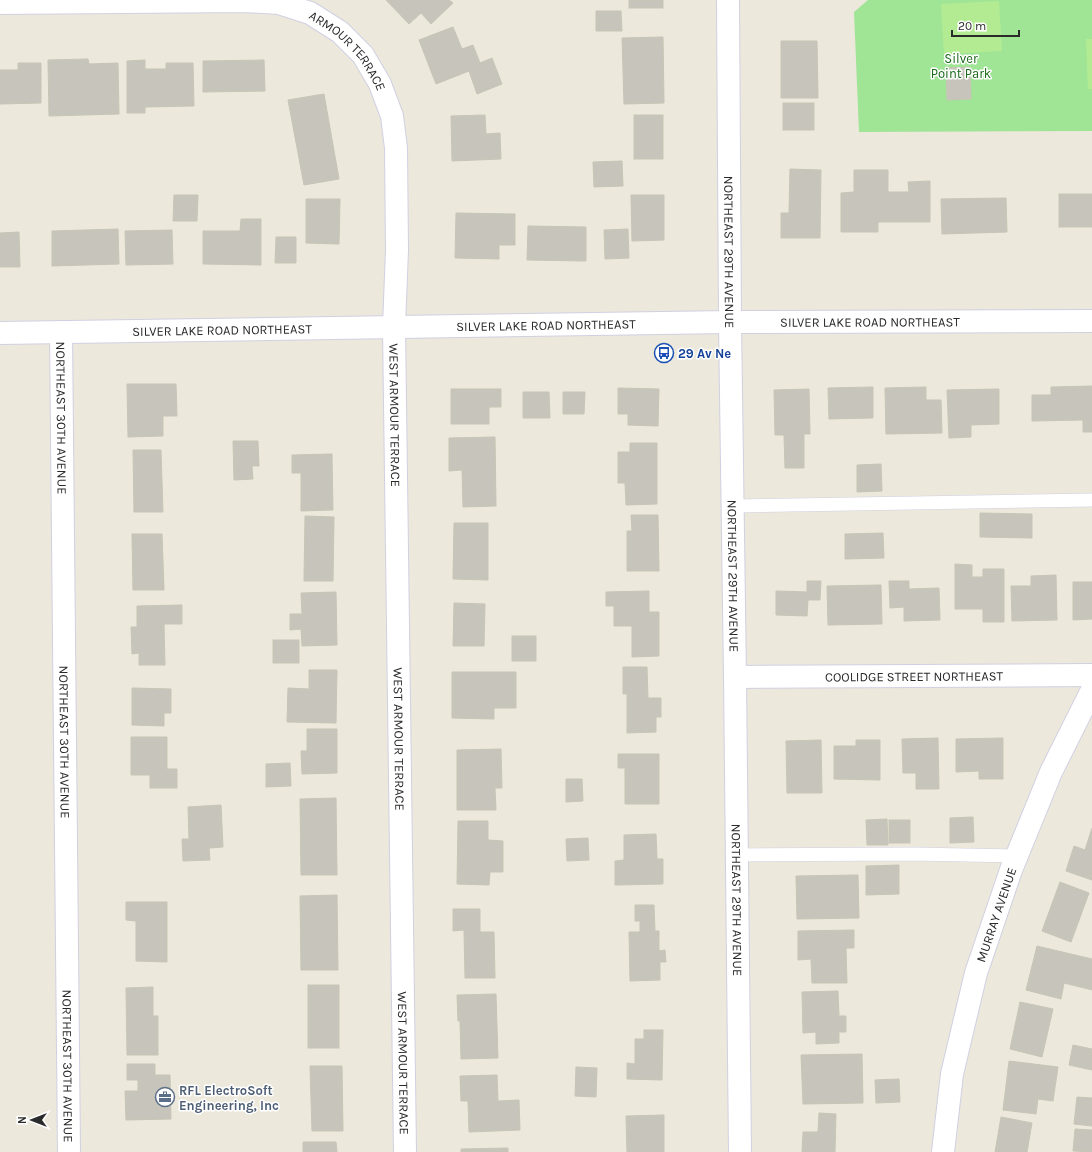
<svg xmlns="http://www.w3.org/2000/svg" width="1092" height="1152" font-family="Karla,sans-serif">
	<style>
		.green { fill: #a0e496 }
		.pitch { fill: #b3eb92 }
		.building { fill: #c7c5bb; stroke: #c7c5b5 }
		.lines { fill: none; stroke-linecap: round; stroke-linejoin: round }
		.lane-casing { stroke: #d1d0e3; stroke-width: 14 }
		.street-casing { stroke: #d1d0e3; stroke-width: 24 }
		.secondary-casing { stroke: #d1d0e3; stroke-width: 24 }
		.lane { stroke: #fff; stroke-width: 13 }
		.street { stroke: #fff; stroke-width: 22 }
		.secondary { stroke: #fff; stroke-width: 22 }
		.labels { text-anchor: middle; stroke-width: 3; stroke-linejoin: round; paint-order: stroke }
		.street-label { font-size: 13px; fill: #2a2a2a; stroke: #fff }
		.park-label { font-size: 13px; fill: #196819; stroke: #fff }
		.transit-label { font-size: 13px; font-weight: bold; fill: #164399; stroke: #fff; text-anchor: start }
		.service-label { font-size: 13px; font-weight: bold; fill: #4e5e75; stroke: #fff; text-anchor: start }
	</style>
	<rect width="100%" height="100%" fill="#ece8db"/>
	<polygon class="green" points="868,0 1092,0 1092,131 859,132 854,12"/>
	<g class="pitch">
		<polygon points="999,1 1002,51 944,54 941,4"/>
		<polygon points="1086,39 1092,39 1092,89 1088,89"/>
	</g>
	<g class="building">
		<polygon points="386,0 449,0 453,3 431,24 421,13 409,24"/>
		<rect x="629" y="0" width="34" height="8"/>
		<polygon points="596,11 621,11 622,31 596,31"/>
		<polygon points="453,27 462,49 473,45 480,63 492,58 502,84 477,94 469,71 436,84 419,40"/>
		<polygon points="663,37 664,103 624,104 622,38"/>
		<polygon points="781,41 817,41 818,98 781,98"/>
		<polygon points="88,59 89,64 118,63 119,114 49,116 48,60"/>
		<polygon points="145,60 145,69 166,69 166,63 193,63 194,106 145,107 145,113 127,113 127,61"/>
		<polygon points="264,60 265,91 203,92 203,61"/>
		<polygon points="18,63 41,63 41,103 0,104 0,70 18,70"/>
		<polygon points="970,67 971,99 947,100 946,68"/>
		<polygon points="324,94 339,179 304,185 288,100"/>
		<rect x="783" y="103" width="31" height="27"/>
		<polygon points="485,115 486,134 500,133 501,159 452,161 451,116"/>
		<rect x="634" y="115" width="29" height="44"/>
		<polygon points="622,161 623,186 594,187 593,162"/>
		<polygon points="790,169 821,170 820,238 781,238 781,213 789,213"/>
		<polygon points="854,170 888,170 888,192 909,192 908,182 930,181 930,222 878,222 878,232 841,232 841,193 854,192"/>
		<rect x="1059" y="194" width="33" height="33"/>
		<polygon points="174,195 198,195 197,221 173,221"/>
		<polygon points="631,195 664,195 664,240 632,241"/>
		<polygon points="1006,198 1007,232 942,234 941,199"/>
		<polygon points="306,199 340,199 339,244 306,243"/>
		<polygon points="456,213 515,214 515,245 499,245 499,259 455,258"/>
		<polygon points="241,219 261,219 261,265 203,264 203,231 240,231"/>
		<polygon points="528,226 586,227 586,261 527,260"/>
		<polygon points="118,229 119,264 52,266 52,231"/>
		<polygon points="628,229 629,258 605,259 604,230"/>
		<polygon points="172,230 173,264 126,265 125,231"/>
		<polygon points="19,232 20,267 0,267 0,233"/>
		<polygon points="276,237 296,237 296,263 275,263"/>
		<polygon points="127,384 176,384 177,416 163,416 163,436 128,437"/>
		<polygon points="1092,386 1092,432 1083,432 1083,420 1032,421 1032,395 1051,395 1051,387"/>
		<polygon points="873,387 873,418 829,419 828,388"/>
		<polygon points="926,387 926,400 941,400 942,433 886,434 885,388"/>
		<polygon points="618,388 659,389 658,426 628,425 628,414 618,414"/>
		<polygon points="451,389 501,389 501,407 489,407 489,424 451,424"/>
		<polygon points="809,389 810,434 804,434 804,468 785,468 784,435 775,435 774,390"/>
		<polygon points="999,389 999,424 971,425 971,437 949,438 947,390"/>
		<polygon points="523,392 549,392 550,418 523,418"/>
		<polygon points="563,392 585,392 584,414 563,414"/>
		<polygon points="495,437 496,506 463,507 462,470 449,471 449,438"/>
		<polygon points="233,441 258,441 259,466 252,466 253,479 234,480"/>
		<polygon points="630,443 657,443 657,504 626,505 625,483 618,483 618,452 630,452"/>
		<polygon points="133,450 161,450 163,512 134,512"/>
		<polygon points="332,454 333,510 301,511 301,473 292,473 292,455"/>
		<polygon points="881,464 882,491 857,492 857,465"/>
		<polygon points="980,513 1032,514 1032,538 980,537"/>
		<polygon points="631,515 658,515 659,571 627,571 627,531 632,531"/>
		<polygon points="305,516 334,517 333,581 304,581"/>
		<polygon points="454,523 488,523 488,580 453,579"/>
		<polygon points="883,533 884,558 845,559 845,534"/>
		<polygon points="132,534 162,534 164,590 133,590"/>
		<polygon points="955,564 972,565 972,577 983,577 983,569 1004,569 1004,622 983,622 983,609 955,609"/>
		<polygon points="1056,575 1057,620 1012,621 1011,586 1031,586 1031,576"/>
		<polygon points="807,581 821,581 820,600 808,600 807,616 776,615 776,591 807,592"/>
		<polygon points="889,581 909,581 909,589 939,588 940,620 904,621 904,607 890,608"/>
		<polygon points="1073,582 1092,582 1092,619 1073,620"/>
		<polygon points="881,585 882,624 828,625 827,586"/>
		<polygon points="649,591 649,612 659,612 659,656 632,657 632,626 614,626 614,606 606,606 606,592"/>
		<polygon points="336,592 337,645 302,646 301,629 290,630 290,614 302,614 301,593"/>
		<polygon points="454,603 485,604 484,646 453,646"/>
		<polygon points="182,605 182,624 164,624 165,665 139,665 139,653 132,654 131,627 137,627 137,606"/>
		<rect x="512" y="636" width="24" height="25"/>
		<rect x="273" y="640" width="26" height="23"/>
		<polygon points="623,667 647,667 648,698 661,698 661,717 656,717 656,732 627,733 627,694 623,694"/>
		<polygon points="309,670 337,670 336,723 287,722 288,688 309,689"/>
		<polygon points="452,672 516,672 516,708 494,708 494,719 452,718"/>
		<polygon points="132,688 171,689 171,713 164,713 164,726 132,725"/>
		<polygon points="307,729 337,729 337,773 302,774 301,751 307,751"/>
		<polygon points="131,737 167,737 167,769 177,769 177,788 150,788 150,775 131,775"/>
		<polygon points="938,738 939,789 916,789 916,773 903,773 902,739"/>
		<polygon points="1003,738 1003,779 979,779 979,771 956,772 956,739"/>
		<polygon points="821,740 822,793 787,793 786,741"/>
		<polygon points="856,740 880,740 880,780 834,779 834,746 856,746"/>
		<polygon points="501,749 502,788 495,788 496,810 457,810 457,750"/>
		<polygon points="618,754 659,754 659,804 625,804 625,768 618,768"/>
		<polygon points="290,763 291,786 266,787 266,764"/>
		<polygon points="566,779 582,779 583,801 566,802"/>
		<polygon points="336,798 337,875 301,875 300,799"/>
		<polygon points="221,805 223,847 209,848 210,860 183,861 182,839 189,839 188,807"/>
		<polygon points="973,817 974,842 950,843 950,818"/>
		<polygon points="887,819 888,845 867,845 866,820"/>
		<rect x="889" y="820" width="21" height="23"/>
		<polygon points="458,821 488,821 488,840 503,841 503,872 490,872 489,885 457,884"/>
		<polygon points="1092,828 1092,880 1066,871 1074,846 1085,850"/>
		<polygon points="656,834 657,859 663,859 663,884 615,885 615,861 624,860 624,835"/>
		<polygon points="588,838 589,860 567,861 566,839"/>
		<polygon points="899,865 899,894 866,895 866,866"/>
		<polygon points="858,875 859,918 797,919 796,876"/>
		<polygon points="1060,882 1089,893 1071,942 1042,931"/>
		<polygon points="337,895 338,970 301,970 300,896"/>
		<polygon points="126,902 167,902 167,962 136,961 136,921 126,920"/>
		<polygon points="635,905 654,905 655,931 659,931 659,951 665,950 666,962 660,962 660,980 630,981 629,932 640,932 640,921 635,921"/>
		<polygon points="453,909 480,909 480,932 494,932 495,978 465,978 464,930 453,931"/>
		<polygon points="854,930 854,948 846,948 847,983 812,983 811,959 798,960 798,931"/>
		<polygon points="1037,946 1092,959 1092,990 1064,983 1061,999 1026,990"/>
		<rect x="308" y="985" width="31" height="63"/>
		<polygon points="153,987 153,1016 158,1016 158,1055 127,1055 126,988"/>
		<polygon points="838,991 839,1016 846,1016 846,1032 839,1032 839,1043 816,1044 816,1032 803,1033 802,992"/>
		<polygon points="496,994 498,1058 461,1059 460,1021 458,1021 457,995"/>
		<polygon points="1020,1002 1053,1009 1042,1057 1010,1049"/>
		<polygon points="644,1030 663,1030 662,1080 627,1079 627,1063 635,1064 635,1039 644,1039"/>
		<polygon points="1073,1045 1092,1049 1092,1070 1069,1065"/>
		<polygon points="862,1054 863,1103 803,1104 801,1055"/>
		<polygon points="1009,1061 1058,1067 1053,1101 1038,1099 1036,1114 1003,1110"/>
		<polygon points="127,1064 155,1064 155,1075 170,1075 171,1119 126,1120 125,1091 138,1091 138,1080 127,1080"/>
		<polygon points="310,1066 342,1066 343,1131 312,1131"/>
		<polygon points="576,1067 597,1068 596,1097 575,1096"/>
		<polygon points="497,1075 498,1101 519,1100 520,1130 469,1132 468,1101 461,1101 460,1076"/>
		<polygon points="899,1079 900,1102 876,1103 875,1080"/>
		<polygon points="1077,1097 1092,1098 1092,1126 1074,1124"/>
		<polygon points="819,1113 836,1114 835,1152 802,1152 803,1132 818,1132"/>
		<polygon points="664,1115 664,1152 627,1152 626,1116"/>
		<polygon points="1001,1117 1032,1123 1027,1152 995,1152"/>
		<polygon points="1075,1129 1092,1130 1092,1152 1073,1151"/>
		<polygon points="303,1142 336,1142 337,1152 303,1152"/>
		<polygon points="508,1148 508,1152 461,1152 461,1149"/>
	</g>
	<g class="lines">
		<defs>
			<g id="lane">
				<polyline points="733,506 1092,500"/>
				<polyline points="738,855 913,854 1017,856"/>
			</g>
			<g id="street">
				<path id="s1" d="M0,3L245,1L279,3L310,13L340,32L363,55L380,84L392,116L396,148L397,250L394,327L405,1152"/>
				<path id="s2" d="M61,332L69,1152"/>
				<path id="s3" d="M735,677L1092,675"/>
				<path id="s4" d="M943,1152L952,1074L976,973L1011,870L1051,772L1092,690"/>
			</g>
			<g id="secondary">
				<path id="s5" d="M728,0L730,322L735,677L740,1152"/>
				<path id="s6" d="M0,333L730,322L1092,321"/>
			</g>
		</defs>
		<use href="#lane" class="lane-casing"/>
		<use href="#street" class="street-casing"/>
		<use href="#secondary" class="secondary-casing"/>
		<use href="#lane" class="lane"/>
		<use href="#street" class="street"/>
		<use href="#secondary" class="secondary"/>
	</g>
	<defs>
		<symbol id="bus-ring" viewBox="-11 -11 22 22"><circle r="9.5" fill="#fff" stroke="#1a4fb4" stroke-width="1.5"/><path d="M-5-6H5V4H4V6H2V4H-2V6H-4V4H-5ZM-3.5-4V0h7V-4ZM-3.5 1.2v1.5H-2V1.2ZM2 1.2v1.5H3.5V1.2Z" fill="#1a4fb4"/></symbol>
		<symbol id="office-ring" viewBox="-11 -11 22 22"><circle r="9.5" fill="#fff" stroke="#5c6f8a" stroke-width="1.5"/><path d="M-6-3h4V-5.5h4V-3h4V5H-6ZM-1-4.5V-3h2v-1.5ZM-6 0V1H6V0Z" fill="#5c6f8a"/></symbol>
	</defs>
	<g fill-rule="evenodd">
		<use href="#bus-ring" x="653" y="342" width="22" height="22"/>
		<use href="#office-ring" x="154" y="1086" width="22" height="22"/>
	</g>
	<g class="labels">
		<g class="street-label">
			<text dy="5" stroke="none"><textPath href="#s1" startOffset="366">ARMOUR TERRACE</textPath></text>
			<text dy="5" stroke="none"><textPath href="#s5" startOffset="252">NORTHEAST 29TH AVENUE</textPath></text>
			<text dy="5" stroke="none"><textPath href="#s6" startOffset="870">SILVER LAKE ROAD NORTHEAST</textPath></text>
			<text dy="5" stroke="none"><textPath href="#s6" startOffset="546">SILVER LAKE ROAD NORTHEAST</textPath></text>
			<text dy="5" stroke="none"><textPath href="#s6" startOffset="222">SILVER LAKE ROAD NORTHEAST</textPath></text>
			<text dy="5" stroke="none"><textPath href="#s1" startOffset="747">WEST ARMOUR TERRACE</textPath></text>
			<text dy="5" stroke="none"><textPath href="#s2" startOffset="86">NORTHEAST 30TH AVENUE</textPath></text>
			<text dy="5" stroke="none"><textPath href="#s5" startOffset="576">NORTHEAST 29TH AVENUE</textPath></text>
			<text dy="5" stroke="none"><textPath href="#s3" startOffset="179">COOLIDGE STREET NORTHEAST</textPath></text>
			<text dy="5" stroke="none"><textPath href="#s1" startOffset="1071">WEST ARMOUR TERRACE</textPath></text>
			<text dy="5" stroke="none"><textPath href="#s2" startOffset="410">NORTHEAST 30TH AVENUE</textPath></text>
			<text dy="5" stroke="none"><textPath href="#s5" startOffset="900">NORTHEAST 29TH AVENUE</textPath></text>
			<text dy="5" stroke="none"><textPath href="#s4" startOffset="244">MURRAY AVENUE</textPath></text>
			<text dy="5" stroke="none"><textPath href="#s1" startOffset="1395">WEST ARMOUR TERRACE</textPath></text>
			<text dy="5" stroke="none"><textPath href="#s2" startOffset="734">NORTHEAST 30TH AVENUE</textPath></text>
		</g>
		<g class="park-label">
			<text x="961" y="63">Silver<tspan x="961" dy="15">Point Park</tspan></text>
		</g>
		<g class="transit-label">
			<text x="678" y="358">29 Av Ne</text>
		</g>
		<g class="service-label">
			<text x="179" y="1095">RFL ElectroSoft<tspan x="179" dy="15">Engineering, Inc</tspan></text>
		</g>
	</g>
	<g transform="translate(32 1120) rotate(270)" stroke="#ffffff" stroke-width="3" paint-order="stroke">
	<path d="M0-3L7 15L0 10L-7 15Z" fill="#2a2a2a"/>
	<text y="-6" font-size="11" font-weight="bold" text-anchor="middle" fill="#2a2a2a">N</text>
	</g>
	<path d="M952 30v6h67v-6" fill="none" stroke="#2a2a2a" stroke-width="2"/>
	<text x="958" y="30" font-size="12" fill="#2a2a2a" stroke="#ffffff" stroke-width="3" paint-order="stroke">20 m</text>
</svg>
